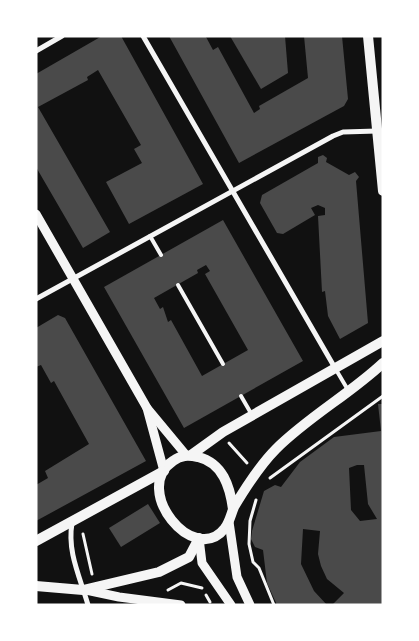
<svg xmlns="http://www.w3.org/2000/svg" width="419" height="641" font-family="Montserrat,sans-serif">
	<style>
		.building { fill: #4a4a4a; fill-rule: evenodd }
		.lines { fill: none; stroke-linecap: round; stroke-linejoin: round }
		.path { stroke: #f5f5f5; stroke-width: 3 }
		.service { stroke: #f5f5f5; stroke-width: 4 }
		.minor { stroke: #f5f5f5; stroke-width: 5 }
		.tertiary { stroke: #f5f5f5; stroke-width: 9 }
		.secondary { stroke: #f5f5f5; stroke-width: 10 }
	</style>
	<rect width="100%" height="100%" fill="#111"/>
	<g class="building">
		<polygon points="102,36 121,36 203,184 129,224 106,182 142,163 134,149 141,145 98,70 87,77 88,80 38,107 110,232 83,248 36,167 36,74"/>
		<polygon points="169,36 206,37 213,50 218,47 254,113 260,109 259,106 308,78 304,36 342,36 348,99 344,106 239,163"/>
		<polygon points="230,36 285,36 288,73 261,89"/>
		<polygon points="323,155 327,158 326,162 349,175 355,172 359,177 356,181 368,323 340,339 328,316 325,291 322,292 318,216 325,215 325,208 318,205 311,208 315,215 283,234 277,233 260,203 262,195 318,163 318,157"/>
		<path d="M223,220L303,361L184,428L104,287ZM206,265L210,271L205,274L248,350L202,376L171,320L168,322L163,307L160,309L154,298L198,273L197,270Z"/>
		<polygon points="58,315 65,318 146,461 36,521 36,485 48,478 45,471 89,444 54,381 51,383 41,365 36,367 36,328"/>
		<path d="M378,404H383V605H332L344,593L327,579L321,566L318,554L320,531L303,529L301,564L314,591L327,605H277L267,583L263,550L255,547L251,539L252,531L264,491L275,485L281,487L300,462L334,437L381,431ZM357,465H364L368,504L377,519L360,521L351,510L349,468Z"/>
		<polygon points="148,504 160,523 121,547 109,528"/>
	</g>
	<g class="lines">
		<g class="path">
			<polyline points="229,443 247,463"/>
			<polyline points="270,478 383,396"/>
			<polyline points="256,500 250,521 249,544 253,562 259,568 274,605"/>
			<polyline points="83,534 92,574"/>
			<polyline points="168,590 181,583 202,588"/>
			<polyline points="206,595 210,602"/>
		</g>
		<g class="service">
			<polyline points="150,236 161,255"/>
			<polyline points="178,285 223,364"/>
			<polyline points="335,368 348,390"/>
			<polyline points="241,396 252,415"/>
		</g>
		<g class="minor">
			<polyline points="143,36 335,368"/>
			<polyline points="36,51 62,36"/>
			<polyline points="36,299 333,136 343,132 377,131"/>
			<path d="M72,523C67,552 80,577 88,605"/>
		</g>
		<g class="tertiary">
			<polyline points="36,214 147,408 186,455"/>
			<polyline points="147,408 164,471"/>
			<polyline points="229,522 237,577 250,605"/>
			<polyline points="199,538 202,563 231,605"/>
			<polyline points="86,590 119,597 181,605"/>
		</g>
		<g class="secondary">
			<polyline points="368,36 383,191"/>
			<polyline points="191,455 223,432 383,341"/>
			<path d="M233,509C230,487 223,463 198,457C188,455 181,455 173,461C131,489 194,568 225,528C230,521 231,514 234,507C246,487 260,465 276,449C308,417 350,394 383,363"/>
			<polyline points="36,541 164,471"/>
			<polyline points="36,586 83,590 159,572 189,557 199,538"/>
		</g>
	</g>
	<rect width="419" height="641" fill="none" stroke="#ffffff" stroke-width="75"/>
</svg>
